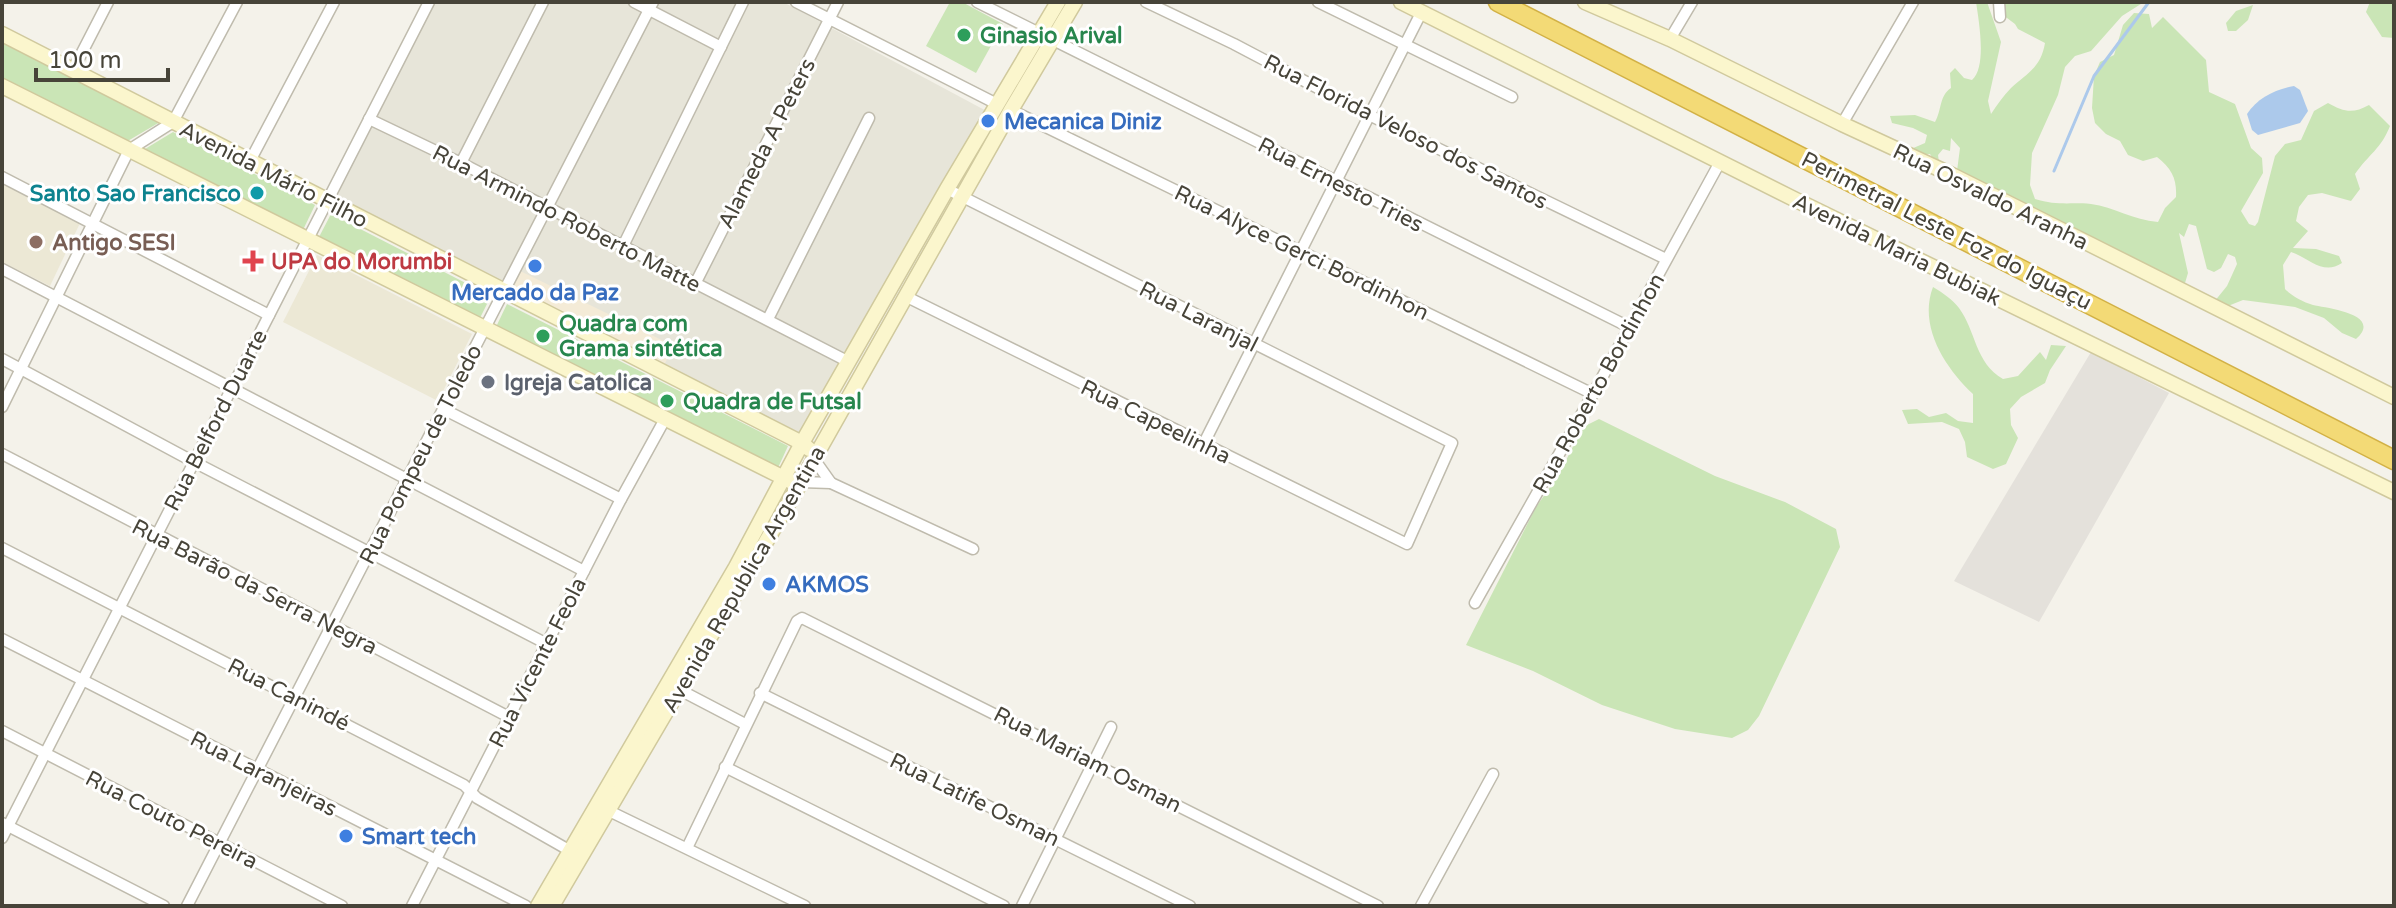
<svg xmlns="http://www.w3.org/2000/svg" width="2396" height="908" font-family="'Varela Round',sans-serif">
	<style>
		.residential { fill: #e7e5d9 }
		.commercial { fill: #f4ebd7 }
		.industrial { fill: #e4e1db }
		.education { fill: #ece8d5 }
		.green { fill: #cae5b6 }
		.water { fill: #acc9eb }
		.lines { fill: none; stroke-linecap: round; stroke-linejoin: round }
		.stream { stroke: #acc9eb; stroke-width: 3 }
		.street-casing { stroke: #bfbbad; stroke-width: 13 }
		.secondary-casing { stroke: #d0c99d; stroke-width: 17 }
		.highway-casing { stroke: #d2b146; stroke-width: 21 }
		.street { stroke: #fff; stroke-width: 10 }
		.secondary { stroke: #fbf6cd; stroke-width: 14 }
		.highway { stroke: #f3da76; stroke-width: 18 }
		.leisure-dot { fill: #2e9e5b; stroke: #fff; stroke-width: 3 }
		.shop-dot { fill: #3f7fe0; stroke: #fff; stroke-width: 3 }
		.culture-dot { fill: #0f9aa8; stroke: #fff; stroke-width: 3 }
		.education-dot { fill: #8d6e63; stroke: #fff; stroke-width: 3 }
		.health-dot { fill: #e0444e; stroke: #fff; stroke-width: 3 }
		.worship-dot { fill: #6b7280; stroke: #fff; stroke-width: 3 }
		.labels { text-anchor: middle; stroke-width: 6; stroke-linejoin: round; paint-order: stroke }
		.leisure-label { font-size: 22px; font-weight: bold; fill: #27864d; stroke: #fff; text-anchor: start }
		.shop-label { font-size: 22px; font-weight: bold; fill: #366cbe; stroke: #fff; text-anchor: start }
		.street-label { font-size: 22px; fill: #474439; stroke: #fff }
		.culture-label { font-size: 22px; font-weight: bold; fill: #0d838f; stroke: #fff; text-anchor: end }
		.education-label { font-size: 22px; font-weight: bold; fill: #785e54; stroke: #fff; text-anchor: start }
		.health-label { font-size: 22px; font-weight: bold; fill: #be3a42; stroke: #fff; text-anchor: start }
		.worship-label { font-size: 22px; font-weight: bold; fill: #5b616d; stroke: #fff; text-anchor: start }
	</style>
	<rect width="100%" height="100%" fill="#f4f2ea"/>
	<polygon class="residential" points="435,2 783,2 992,114 807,439 335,198"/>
	<polygon class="commercial" points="516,269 674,346 662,369 506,291"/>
	<polygon class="industrial" points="2091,352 2169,393 2039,622 1954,581"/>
	<g class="education">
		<polygon points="2,181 81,221 50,286 2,262"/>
		<polygon points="317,255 472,334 438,401 283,322"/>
	</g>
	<g class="green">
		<polygon points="950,2 962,2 1003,24 976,73 926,46"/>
		<path d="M1976,2H1987L2001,42L1988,101L1991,114C1997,105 2003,96 2011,88C2028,73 2041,67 2045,43L2018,29L2015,24L2003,15L2002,2H2144L2122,16L2091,51L2075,56L2065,67L2058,95L2032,153L2030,185L2035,199C2057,206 2070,202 2091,204C2114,207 2133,220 2158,222L2165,208L2176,197C2177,179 2172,169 2157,157L2143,161L2128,155L2120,141L2106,134L2095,123L2092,108L2094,76L2100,62L2114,55L2123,25L2134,13L2149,14L2152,28L2163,17L2206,60L2209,92L2235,104L2251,148L2262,158L2263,173L2241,211L2249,224L2255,226L2258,222L2275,156L2285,144L2301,140L2314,111L2328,103C2344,112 2353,114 2369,105L2390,126C2381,149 2369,154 2355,174L2360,189L2351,201L2322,193L2308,195L2299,207L2296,221L2308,231L2293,248L2316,249L2339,256L2342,263C2323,276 2309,258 2291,252L2283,265L2285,289C2292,296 2303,302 2313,305C2326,308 2384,314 2356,339L2342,333L2324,318L2295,307L2243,300L2228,306L2214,302L2227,286L2237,264L2235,257L2228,254L2221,268L2214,272L2207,269L2196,226L2189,224L2184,237L2179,233L2188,273L2185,283L2138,262L2127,254L1957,171L1960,148L1951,138L1950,151L1943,149L1938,155L1939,162L1936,163L1930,154H1916L1911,149L1925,143L1927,135L1913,128L1892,123L1890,116L1915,115L1935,122C1942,110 1939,96 1951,88L1950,73L1955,68L1964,78L1972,80C1987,67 1979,22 1976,2Z"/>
		<polygon points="2370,2 2394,2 2394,38 2382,37 2366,12"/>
		<polygon points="2253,5 2248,20 2236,31 2228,31 2226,23 2236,11"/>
		<polygon points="2,42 160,122 126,142 2,79"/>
		<polygon points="173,132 315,205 303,230 145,149"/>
		<polygon points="331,214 491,296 480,318 319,237"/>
		<path d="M1933,287C1943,293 1952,299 1959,308C1976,331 1975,363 2003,379L2018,376L2040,352L2046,360L2051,345L2066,346L2050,370L2045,383L2021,397L2010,409L2011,425L2018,438L2006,464L1993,469L1967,457L1965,442L1959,429L1942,422L1908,424L1902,410L1917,409L1929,417L1946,413L1958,421L1973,423V394C1945,368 1918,326 1933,287Z"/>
		<polygon points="507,304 788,446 777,470 496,327"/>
		<polygon points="1599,419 1715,476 1785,502 1836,529 1840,547 1759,716 1748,730 1732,738 1675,729 1602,705 1533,671 1466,645 1536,507 1558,476 1583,427"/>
	</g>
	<path class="water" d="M2294,86L2300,90L2308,111L2300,123L2258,135L2252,130L2247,114C2257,98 2276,89 2294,86Z"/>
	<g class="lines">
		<polyline class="stream" points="2054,171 2094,76 2149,2"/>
		<defs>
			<g id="street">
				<polyline points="634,2 721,47"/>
				<polyline points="796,2 997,104"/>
				<polyline points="977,2 1629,327"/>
				<polyline points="1146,2 1234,44 1369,115 1666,259"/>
				<polyline points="1318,2 1512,97"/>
				<polyline points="1999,2 2000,17"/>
				<polyline points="1670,39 1692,2"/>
				<polyline points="73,70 108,2"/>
				<polyline points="1011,110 1593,394"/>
				<polyline points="369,119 461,163 849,362"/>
				<polyline points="1842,124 1913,2"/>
				<polyline points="250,161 334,2"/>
				<polyline points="461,163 543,2"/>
				<polyline points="2,177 269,315"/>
				<polyline points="623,246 743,2"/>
				<polyline points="2,269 584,571"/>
				<polyline points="695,284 838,2"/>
				<polyline points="905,296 1407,544 1452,443 947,189"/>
				<polyline points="768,319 869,118"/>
				<polyline points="2,359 194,462 547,644"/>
				<polyline points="2,407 129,150 173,122 237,2"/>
				<polyline points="443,409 621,499"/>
				<polyline points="1203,445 1422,11"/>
				<polyline points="2,454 509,717"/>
				<polyline points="814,459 831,483"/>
				<polyline points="801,482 831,483 973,549"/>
				<polyline points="2,548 464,785 477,798 574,853"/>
				<polyline points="1475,603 1593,394 1720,162"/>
				<polyline points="2,639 526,906"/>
				<polyline points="678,689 745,724"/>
				<polyline points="760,693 1190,906"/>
				<polyline points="2,731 342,906"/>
				<polyline points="725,767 1004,906"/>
				<polyline points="605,809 805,906"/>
				<polyline points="2,823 164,906"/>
				<polyline points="2,838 429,2"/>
				<polyline points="687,848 797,621 802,618 1378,906"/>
				<polyline points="187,906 653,2"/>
				<polyline points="412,906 621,499 665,419"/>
				<polyline points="1022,906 1111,727"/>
				<polyline points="1421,906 1493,774"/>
			</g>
			<g id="secondary">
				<polyline points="1401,2 1798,201 2394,492"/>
				<polyline points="1585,2 1670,39 1842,124 1950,174 2394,397"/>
				<polyline points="2,34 802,443 809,449"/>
				<polyline points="2,86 792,482"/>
				<polyline points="538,906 736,567 802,443 947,189 1058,2"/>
				<polyline points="552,906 801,482 1011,110 1075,2"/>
			</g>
			<polyline id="highway" points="1498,2 2394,460"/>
		</defs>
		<use href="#street" class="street-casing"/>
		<use href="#secondary" class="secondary-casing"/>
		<use href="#highway" class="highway-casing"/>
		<use href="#street" class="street"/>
		<use href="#secondary" class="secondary"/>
		<use href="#highway" class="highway"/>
	</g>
	<g class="leisure-dot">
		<circle cx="964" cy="35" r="8"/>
		<circle cx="543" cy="336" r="8"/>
		<circle cx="667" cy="401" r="8"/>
	</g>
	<g class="shop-dot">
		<circle cx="988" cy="121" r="8"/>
		<circle cx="535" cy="266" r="8"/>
		<circle cx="769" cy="584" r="8"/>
		<circle cx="346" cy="836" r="8"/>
	</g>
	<circle class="culture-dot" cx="257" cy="193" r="8"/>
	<circle class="education-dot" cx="36" cy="242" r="8"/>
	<path class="health-dot" d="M249 249h8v8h8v8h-8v8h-8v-8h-8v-8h8z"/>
	<circle class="worship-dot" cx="488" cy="382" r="8"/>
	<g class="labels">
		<g class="leisure-label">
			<text x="980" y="43">Ginasio Arival</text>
			<text x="559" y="331">Quadra com<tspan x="559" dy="25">Grama sintética</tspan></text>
			<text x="683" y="409">Quadra de Futsal</text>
		</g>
		<g class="shop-label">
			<text x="1004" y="129">Mecanica Diniz</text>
			<text x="535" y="300" text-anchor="middle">Mercado da Paz</text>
			<text x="785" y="592">AKMOS</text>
			<text x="362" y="844">Smart tech</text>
		</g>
		<g class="street-label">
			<text transform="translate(1406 131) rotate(27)" y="8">Rua Florida Veloso dos Santos</text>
			<text transform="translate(766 143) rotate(-63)" y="8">Alameda A Peters</text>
			<text transform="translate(274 174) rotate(27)" y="8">Avenida Mário Filho</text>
			<text transform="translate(1341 184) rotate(27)" y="8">Rua Ernesto Tries</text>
			<text transform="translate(1991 196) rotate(26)" y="8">Rua Osvaldo Aranha</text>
			<text transform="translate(567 218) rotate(27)" y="8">Rua Armindo Roberto Matte</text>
			<text transform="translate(1947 230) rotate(27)" y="8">Perimetral Leste Foz do Iguaçu</text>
			<text transform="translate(1897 249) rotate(26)" y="8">Avenida Maria Bubiak</text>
			<text transform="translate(1302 252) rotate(26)" y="8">Rua Alyce Gerci Bordinhon</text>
			<text transform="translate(1199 316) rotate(27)" y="8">Rua Laranjal</text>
			<text transform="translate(1598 383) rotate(-61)" y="8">Rua Roberto Bordinhon</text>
			<text transform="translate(215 420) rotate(-63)" y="8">Rua Belford Duarte</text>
			<text transform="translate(1156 421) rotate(26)" y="8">Rua Capeelinha</text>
			<text transform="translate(420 454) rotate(-63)" y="8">Rua Pompeu de Toledo</text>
			<text transform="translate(743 579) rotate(-60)" y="8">Avenida Republica Argentina</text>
			<text transform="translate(255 586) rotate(27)" y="8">Rua Barão da Serra Negra</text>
			<text transform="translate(537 662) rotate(-63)" y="8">Rua Vicente Feola</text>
			<text transform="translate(289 694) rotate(27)" y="8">Rua Canindé</text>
			<text transform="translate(1088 759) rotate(27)" y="8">Rua Mariam Osman</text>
			<text transform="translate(264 773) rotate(27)" y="8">Rua Laranjeiras</text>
			<text transform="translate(975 799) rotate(26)" y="8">Rua Latife Osman</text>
			<text transform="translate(172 819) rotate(27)" y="8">Rua Couto Pereira</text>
		</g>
		<g class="culture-label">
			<text x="241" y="201">Santo Sao Francisco</text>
		</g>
		<g class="education-label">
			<text x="52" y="250">Antigo SESI</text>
		</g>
		<g class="health-label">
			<text x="271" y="269">UPA do Morumbi</text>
		</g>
		<g class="worship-label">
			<text x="504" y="390">Igreja Catolica</text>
		</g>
	</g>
	<rect width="2396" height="908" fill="none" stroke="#474439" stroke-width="8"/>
	<path d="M36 68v12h132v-12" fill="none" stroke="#474439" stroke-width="4"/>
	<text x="48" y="68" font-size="24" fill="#474439" stroke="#ffffff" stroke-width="6" paint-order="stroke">100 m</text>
</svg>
